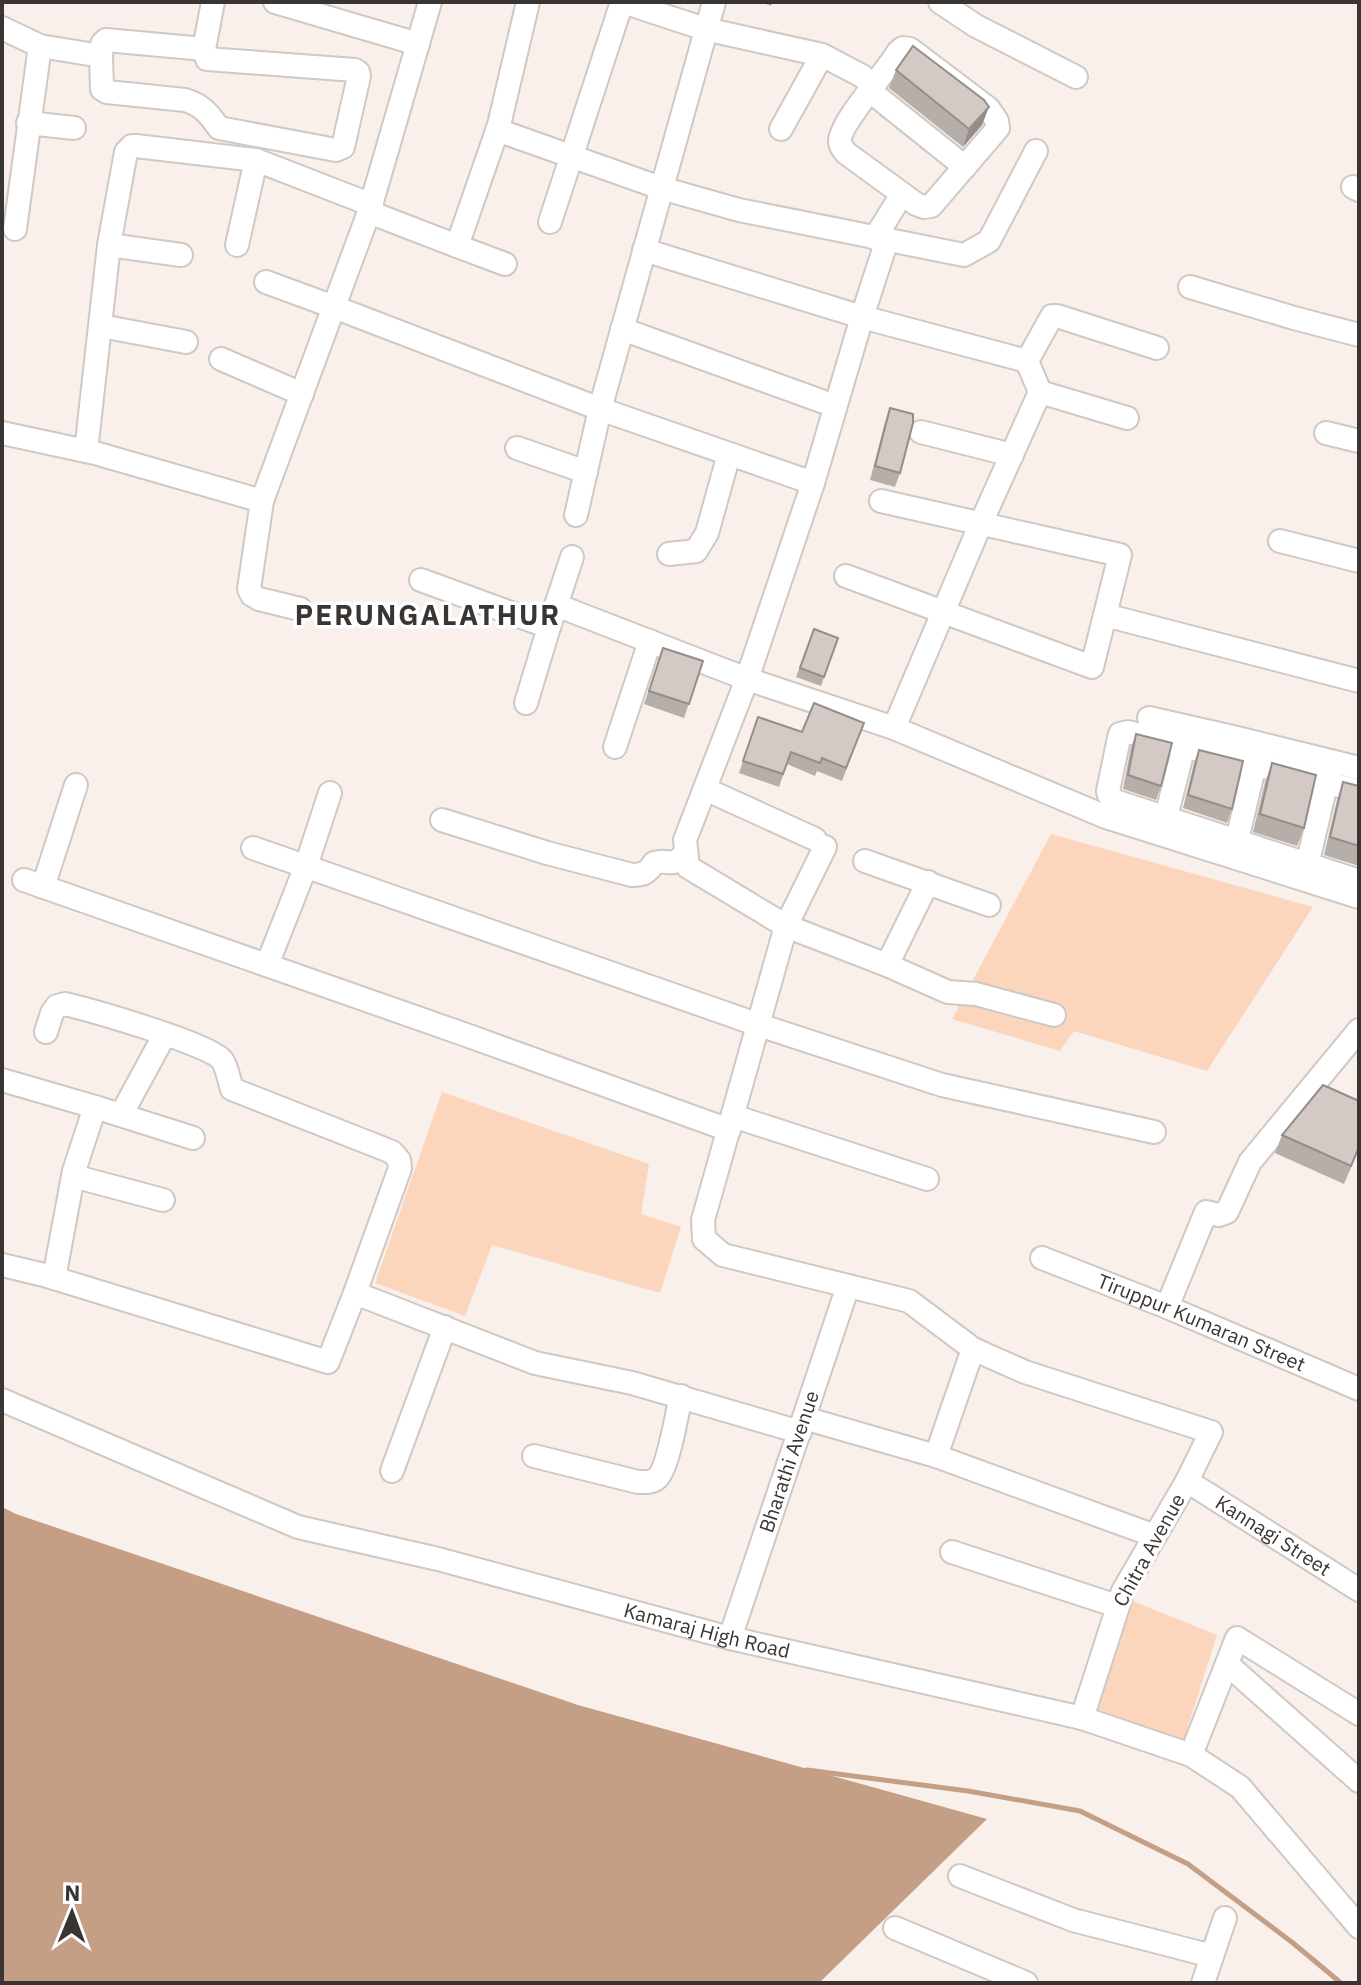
<svg xmlns="http://www.w3.org/2000/svg" width="1361" height="1985" font-family="'IBM Plex Sans',sans-serif">
	<style>
		.green { fill: #fcd5bd }
		.water { fill: #c59e86 }
		.lines { fill: none; stroke-linecap: round; stroke-linejoin: round }
		.stream { stroke: #c59e86; stroke-width: 5 }
		.minor-casing { stroke: #d0c8c3; stroke-width: 26 }
		.minor { stroke: #fff; stroke-width: 22 }
		.wall { fill: #b5aea9 }
		.shaded-wall { fill: #948d8a }
		.building { fill: #d3cac5; stroke: #948d8a; stroke-width: 2 }
		.labels { text-anchor: middle; stroke-width: 7; stroke-linejoin: round; paint-order: stroke }
		.street-label { font-size: 20px; fill: #393533; stroke: #fff }
		.district-label { font-size: 28px; font-weight: bold; letter-spacing: 2px; fill: #393533; stroke: #fff }
	</style>
	<rect width="100%" height="100%" fill="#f9f0eb"/>
	<g class="green">
		<polygon points="1051,834 1313,907 1207,1071 1074,1031 1060,1051 952,1019"/>
		<polygon points="442,1092 649,1164 641,1214 681,1227 660,1293 492,1245 465,1316 375,1283"/>
		<polygon points="1130,1600 1217,1635 1182,1745 1093,1717"/>
	</g>
	<polygon class="water" points="2,1507 16,1514 578,1705 987,1819 819,1983 2,1983"/>
	<g class="lines">
		<polyline class="stream" points="807,1770 968,1791 1080,1811 1188,1864 1293,1943 1341,1983"/>
		<defs>
			<g id="minor">
				<polyline points="275,2 418,44"/>
				<polyline points="623,2 705,29 822,55 862,76 868,81 875,95 965,167"/>
				<polyline points="940,2 976,26 1076,77"/>
				<polyline points="2,28 40,46 15,229"/>
				<path d="M40,46L101,56L102,89L107,92L185,100C202,105 209,114 219,128L336,150L343,147L359,76L358,72L355,70L207,59L204,49L213,2"/>
				<path d="M903,48L910,49L988,108L997,121L998,128L931,206L924,207L916,204L846,153C843,149 841,148 840,142C838,125 888,70 898,52Z"/>
				<polyline points="101,56 102,44 106,40 204,49"/>
				<polyline points="28,123 74,128"/>
				<polyline points="781,129 822,55"/>
				<polyline points="497,130 661,188 739,210 964,255 989,241 1036,151"/>
				<polyline points="1353,187 1359,190"/>
				<polyline points="369,212 457,246 499,125 528,2"/>
				<polyline points="550,222 622,2"/>
				<polyline points="875,238 902,194"/>
				<polyline points="887,240 862,317 1027,361"/>
				<polyline points="109,245 181,255"/>
				<polyline points="237,245 256,160"/>
				<polyline points="457,246 505,264"/>
				<polyline points="644,250 862,317 813,483 747,679 685,840 688,867 786,926 825,847"/>
				<polyline points="266,282 334,307 600,409 813,483"/>
				<polyline points="1190,287 1294,318 1359,335"/>
				<polyline points="101,326 186,342"/>
				<polyline points="622,329 835,406"/>
				<polyline points="221,359 302,394"/>
				<polyline points="1027,361 1052,316 1057,316 1157,348"/>
				<polyline points="1040,392 1127,418"/>
				<polyline points="921,432 1012,455"/>
				<polyline points="2,433 95,453 262,501"/>
				<polyline points="1326,433 1359,441"/>
				<polyline points="517,448 586,472"/>
				<polyline points="86,451 109,245 126,152 132,146 136,146 256,160 372,205"/>
				<polyline points="881,501 1120,555 1105,615 1359,681"/>
				<polyline points="576,515 600,409 714,2"/>
				<polyline points="1280,541 1359,561"/>
				<polyline points="669,554 696,551 707,533 729,454"/>
				<polyline points="846,576 1092,667 1105,615"/>
				<polyline points="421,580 549,627 572,557"/>
				<polyline points="556,605 747,679 894,728 1106,817 1359,897"/>
				<polyline points="300,609 259,599 252,595 249,589 262,501 369,212 430,2"/>
				<polyline points="526,703 549,627"/>
				<polyline points="1149,718 1237,738 1359,768"/>
				<polyline points="894,728 981,523 1040,392 1027,361"/>
				<polyline points="615,747 650,641"/>
				<polyline points="705,789 815,839"/>
				<polyline points="1359,791 1128,732 1120,734 1119,738 1108,791 1109,795 1115,801 1359,881"/>
				<path d="M442,820L547,853L632,875C644,875 648,872 654,863C671,858 672,870 686,852"/>
				<polyline points="1161,829 1166,817 1184,746"/>
				<polyline points="1237,840 1255,764"/>
				<polyline points="253,848 759,1025 942,1085 1154,1132"/>
				<polyline points="865,861 989,905"/>
				<polyline points="1304,878 1329,772"/>
				<polyline points="24,880 469,1036 729,1130"/>
				<polyline points="43,887 76,785"/>
				<polyline points="267,965 306,866 330,793"/>
				<polyline points="887,965 928,882"/>
				<polyline points="1054,1015 976,994 948,992 887,965 786,926 703,1220 704,1239 723,1255 909,1301 973,1349 1025,1372 1211,1432 1187,1481 1123,1591 1082,1718"/>
				<path d="M46,1032L52,1013L57,1006L65,1004C90,1010 210,1044 222,1060C227,1067 229,1080 232,1089L392,1152L399,1160L400,1168L355,1293"/>
				<polyline points="2,1080 95,1107 193,1138"/>
				<polyline points="121,1115 165,1034"/>
				<polyline points="733,1116 927,1179"/>
				<polyline points="73,1176 163,1200"/>
				<path id="s1" d="M1042,1258L1167,1307L1359,1389"/>
				<polyline points="2,1265 44,1275 328,1362 355,1293 535,1363 632,1383 800,1432"/>
				<polyline points="54,1278 74,1171 95,1107"/>
				<polyline points="1167,1307 1206,1212 1219,1215 1227,1212 1250,1162 1359,1030"/>
				<path id="s2" d="M2,1400L298,1527L438,1559L730,1638L1082,1718L1191,1755L1240,1787L1359,1927"/>
				<polyline points="804,1418 936,1456 1155,1536"/>
				<path d="M534,1456L638,1482C644,1482 652,1483 657,1478C668,1469 677,1413 681,1396"/>
				<polyline points="936,1456 973,1349"/>
				<polyline points="392,1471 445,1327"/>
				<path id="s3" d="M1187,1481L1359,1590"/>
				<polyline points="952,1552 1117,1606"/>
				<path id="s4" d="M730,1638L848,1286"/>
				<polyline points="1227,1664 1359,1781"/>
				<polyline points="1191,1755 1237,1638 1359,1714"/>
				<polyline points="960,1876 1073,1920 1212,1956"/>
				<polyline points="895,1928 1026,1983"/>
				<polyline points="1203,1983 1225,1918"/>
			</g>
		</defs>
		<use href="#minor" class="minor-casing"/>
		<use href="#minor" class="minor"/>
	</g>
	<g class="wall">
		<polygon points="761,2 772,2 771,6"/>
		<polygon points="896,70 982,125 963,147 889,88"/>
		<polygon points="890,408 900,473 895,487 870,480 885,422"/>
		<polygon points="814,629 838,638 821,686 796,677"/>
		<polygon points="663,648 703,661 684,718 644,704"/>
		<polygon points="758,717 802,732 864,723 842,781 817,771 815,776 787,764 779,787 739,773"/>
		<polygon points="1136,734 1161,786 1156,800 1123,789 1131,747"/>
		<polygon points="1199,750 1232,809 1227,823 1183,808 1194,763"/>
		<polygon points="1272,763 1304,828 1297,846 1253,832 1265,782"/>
		<polygon points="1343,782 1359,786 1359,866 1324,855 1337,800"/>
		<polygon points="1282,1135 1359,1149 1344,1184 1275,1153"/>
	</g>
	<polygon class="shaded-wall" points="989,107 982,125 963,147 969,129"/>
	<g class="building">
		<polygon points="913,46 984,100 989,107 969,129 896,70"/>
		<polygon points="890,408 913,414 913,423 900,473 875,466"/>
		<polygon points="814,629 838,638 824,677 800,668"/>
		<polygon points="663,648 703,661 689,704 649,691"/>
		<polygon points="814,703 864,723 846,768 822,758 820,763 791,752 783,774 743,761 758,717 802,732"/>
		<polygon points="1136,734 1172,743 1161,786 1128,775"/>
		<polygon points="1199,750 1243,761 1232,809 1188,795"/>
		<polygon points="1272,763 1316,775 1304,828 1260,814"/>
		<polygon points="1343,782 1359,786 1359,846 1330,837"/>
		<polygon points="1323,1085 1359,1101 1359,1147 1351,1166 1282,1135"/>
	</g>
	<g class="labels">
		<g class="street-label">
			<text dy="7" stroke="none"><textPath href="#s1" startOffset="172">Tiruppur Kumaran Street</textPath></text>
			<text dy="7" stroke="none"><textPath href="#s4" startOffset="186">Bharathi Avenue</textPath></text>
			<text dy="7" stroke="none"><textPath href="#s3" startOffset="102">Kannagi Street</textPath></text>
			<text transform="translate(1149 1550) rotate(-61)" y="7">Chitra Avenue</text>
			<text dy="7" stroke="none"><textPath href="#s2" startOffset="744">Kamaraj High Road</textPath></text>
		</g>
		<g class="district-label">
			<text x="428" y="625">PERUNGALATHUR</text>
		</g>
	</g>
	<rect width="1361" height="1985" fill="none" stroke="#393533" stroke-width="8"/>
	<g transform="translate(72 1913) rotate(1)" stroke="#ffffff" stroke-width="6" paint-order="stroke">
	<path d="M0-6L14 30L0 20L-14 30Z" fill="#393533"/>
	<text y="-12" font-size="22" font-weight="bold" text-anchor="middle" fill="#393533">N</text>
	</g>
</svg>
